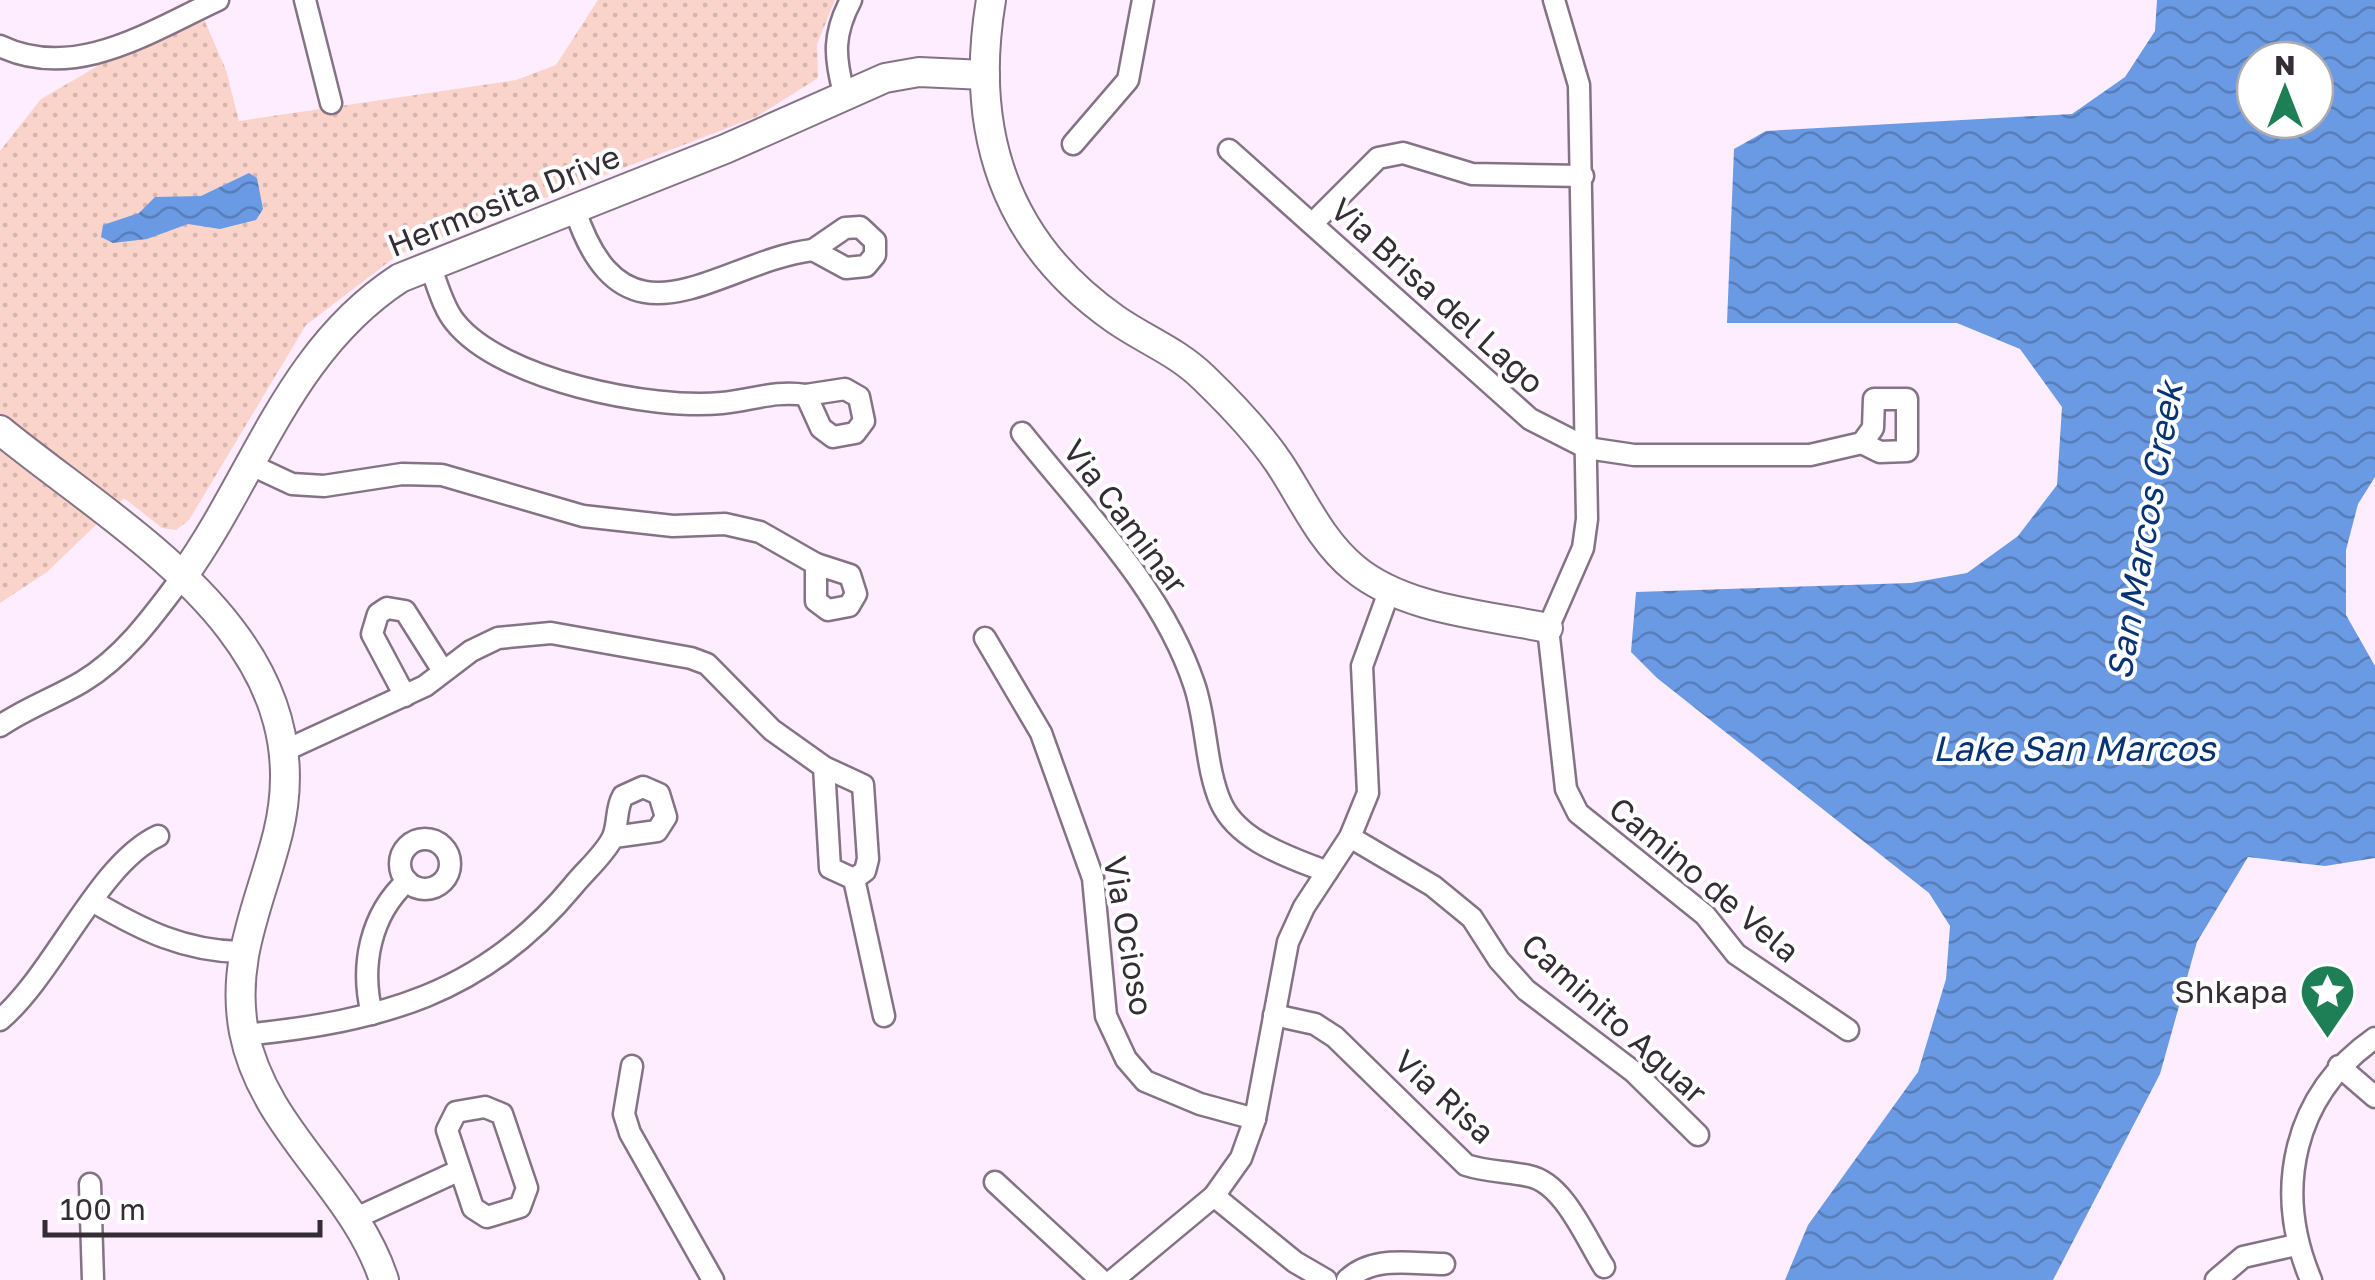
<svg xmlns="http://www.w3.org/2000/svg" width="2375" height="1280" font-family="'Golos Text',sans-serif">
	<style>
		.green { fill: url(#green-dots) }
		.water { fill: url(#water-waves); fill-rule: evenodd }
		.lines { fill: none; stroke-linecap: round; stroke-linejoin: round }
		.street-casing { stroke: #847285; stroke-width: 25 }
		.secondary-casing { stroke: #847285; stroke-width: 32 }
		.street { stroke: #fff; stroke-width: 20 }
		.secondary { stroke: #fff; stroke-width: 28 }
		.labels { text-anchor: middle; stroke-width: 8; stroke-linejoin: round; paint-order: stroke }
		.street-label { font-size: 32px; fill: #342d35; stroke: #fff }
		.poi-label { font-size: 32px; fill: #342d35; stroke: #fff; text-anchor: end }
		.water-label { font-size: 35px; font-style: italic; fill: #063374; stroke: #fff }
	</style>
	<defs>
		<pattern id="green-dots" width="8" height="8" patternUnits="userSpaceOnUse" patternTransform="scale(2.5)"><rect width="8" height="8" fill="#fad3cb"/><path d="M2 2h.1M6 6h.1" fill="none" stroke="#d7b5af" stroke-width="1.8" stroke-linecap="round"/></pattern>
		<pattern id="water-waves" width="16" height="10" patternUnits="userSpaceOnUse" patternTransform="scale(2.5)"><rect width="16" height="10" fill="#6a9ae4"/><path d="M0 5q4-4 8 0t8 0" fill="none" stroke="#587eba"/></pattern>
	</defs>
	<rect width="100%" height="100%" fill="#fdedfe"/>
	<polygon class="green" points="598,0 835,0 817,44 818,78 756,117 399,254 306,325 189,520 176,530 162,528 124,498 47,572 0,603 0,151 41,99 146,38 203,17 226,70 239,121 516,80 556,65"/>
	<g class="water">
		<path d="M2157,0H2375V477L2358,504L2346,550V615L2375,666V858L2325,866L2248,857L2197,942L2160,1074L2053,1280H1785L1808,1225L1918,1072L1946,979L1950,926L1929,893L1657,678L1631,652L1636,592L1911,583L1967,573L2018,536L2057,485L2062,407L2020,349L1957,323H1727L1734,149L1766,131L2072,114L2125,77L2155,31ZM2255,60H2315V120H2255Z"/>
		<polygon points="249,173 257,178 263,209 256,220 220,229 188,224 147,239 113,243 101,237 103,225 139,213 155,197 201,196"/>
	</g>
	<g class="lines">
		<defs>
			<g id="street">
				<polyline points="305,0 331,103"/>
				<polyline points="1554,0 1579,85 1587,519 1583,548 1548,628 1566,789 1578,813 1705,915 1736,954 1848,1030"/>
				<path d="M0,46C75,82 151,31 218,0"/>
				<path d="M844,93C834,56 833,34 851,0"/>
				<polyline points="1073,144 1128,80 1143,0"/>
				<polyline points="1229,150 1530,419 1587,448 1634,455 1810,455 1862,443 1880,452 1907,451 1907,399 1874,399 1873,428 1862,443"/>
				<path d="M575,210C625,362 719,261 813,250"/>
				<polyline points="1312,224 1378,158 1403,153 1472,174 1583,176"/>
				<polygon points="860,227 875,241 875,255 866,266 846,268 813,250 845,228"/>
				<path d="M430,266C437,283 443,308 455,322C501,380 652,410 722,403C752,400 776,390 806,395"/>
				<polygon points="845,389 859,397 864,421 855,433 833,437 821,428 806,395"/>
				<path d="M1022,433C1084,511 1162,588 1194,684C1207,721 1205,767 1221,803C1239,842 1290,857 1327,872"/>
				<polyline points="247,463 292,484 324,486 402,474 442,475 583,516 673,526 725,524 760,532 816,564"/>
				<polygon points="816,564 850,575 856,594 849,606 828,610 816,601"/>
				<polyline points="985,638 1041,733 1093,878 1106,1016 1126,1059 1145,1081 1200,1104 1255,1119"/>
				<polyline points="405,696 372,634 378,614 387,608 405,611 443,671"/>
				<path d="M0,726C26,708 55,698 82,682C124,657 154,615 183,576"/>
				<polyline points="284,751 425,686 471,651 498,638 551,633 691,658 707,664 772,730 824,767 863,785 868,859 865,871 854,879"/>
				<polyline points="824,767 830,868 854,879"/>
				<polyline points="1350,837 1433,886 1472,918 1499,960 1526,990 1634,1072 1698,1135"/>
				<circle cx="425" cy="864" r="25"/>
				<polyline points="854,879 884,1016"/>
				<path d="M94,902C142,930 184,951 241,952"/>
				<path d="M372,1014C360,966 370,915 407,881"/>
				<path d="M1274,1015L1315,1024L1335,1037L1466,1165C1487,1172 1507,1171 1529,1176C1564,1183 1586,1239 1604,1267"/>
				<path d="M0,1020C55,973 98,864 158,836"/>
				<path d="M244,1035C380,1021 483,995 573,886C585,871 603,856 612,839C619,826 615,809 623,796L643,787L659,794L666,817L657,831L614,837"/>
				<polyline points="632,1066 624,1114 630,1133 713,1280"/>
				<polyline points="2339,1066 2375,1097"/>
				<polygon points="485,1107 502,1114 527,1188 520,1207 487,1217 473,1208 447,1130 456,1112"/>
				<polyline points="995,1182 1101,1280"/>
				<polyline points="90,1184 93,1280"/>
				<polyline points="1214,1196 1295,1262 1326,1280"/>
				<polyline points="356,1218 458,1171"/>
				<polyline points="1113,1280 1214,1196 1241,1158 1255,1119 1288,942 1304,907 1350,837 1368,793 1362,666 1390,589"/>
				<path d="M1347,1280C1373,1255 1410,1264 1444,1264"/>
				<polyline points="2216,1280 2243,1257 2296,1245"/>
				<path d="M2311,1280C2273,1190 2293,1095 2375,1038"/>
			</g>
			<g id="secondary">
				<path d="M991,0C969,131 1004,241 1115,319C1145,340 1178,352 1204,378C1231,404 1258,432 1279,463C1303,499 1320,540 1354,568C1404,610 1486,615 1548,628"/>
				<path d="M0,430C126,533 325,640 278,833C261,902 230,959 244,1032C263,1130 354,1187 384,1280"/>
				<path d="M183,576C256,474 289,350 400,278L725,149L885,78L919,72L985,75"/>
			</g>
		</defs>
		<use href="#street" class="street-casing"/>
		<use href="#secondary" class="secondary-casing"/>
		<use href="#street" class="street"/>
		<use href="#secondary" class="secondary"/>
	</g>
	<defs>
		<symbol id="sight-pin" viewBox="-11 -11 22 30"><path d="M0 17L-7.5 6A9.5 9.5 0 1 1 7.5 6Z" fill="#1e7f57" stroke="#fff"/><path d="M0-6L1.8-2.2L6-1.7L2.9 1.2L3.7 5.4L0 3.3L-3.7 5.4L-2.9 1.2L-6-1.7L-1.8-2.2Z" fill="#fff"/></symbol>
	</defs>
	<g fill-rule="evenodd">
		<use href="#sight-pin" x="2296" y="960" width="63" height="86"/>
	</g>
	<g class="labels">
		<g class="street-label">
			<text transform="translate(504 201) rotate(-22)" y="11">Hermosita Drive</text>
			<text transform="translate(1437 296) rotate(42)" y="11">Via Brisa del Lago</text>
			<text transform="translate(1125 517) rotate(53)" y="11">Via Caminar</text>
			<text transform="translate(1704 880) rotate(40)" y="11">Camino de Vela</text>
			<text transform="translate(1128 936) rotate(80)" y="11">Via Ocioso</text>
			<text transform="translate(1614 1019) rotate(42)" y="11">Caminito Aguar</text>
			<text transform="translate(1444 1097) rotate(42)" y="11">Via Risa</text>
		</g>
		<g class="poi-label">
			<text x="2288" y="1003">Shkapa</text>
		</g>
		<g class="water-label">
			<text transform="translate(2145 531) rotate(-80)" y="12">San Marcos Creek</text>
			<text x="2074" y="761">Lake San Marcos</text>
		</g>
	</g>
	<g transform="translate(2285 90)"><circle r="48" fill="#ffffff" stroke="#aeabae" stroke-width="2.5"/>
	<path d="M0-8L18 38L0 25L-18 38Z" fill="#1e7f57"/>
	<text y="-15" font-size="28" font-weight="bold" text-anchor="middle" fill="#342d35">N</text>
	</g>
	<path d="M45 1220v15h275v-15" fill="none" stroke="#342d35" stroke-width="5"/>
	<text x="60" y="1220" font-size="30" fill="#342d35" stroke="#ffffff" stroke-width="8" paint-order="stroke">100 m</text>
</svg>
